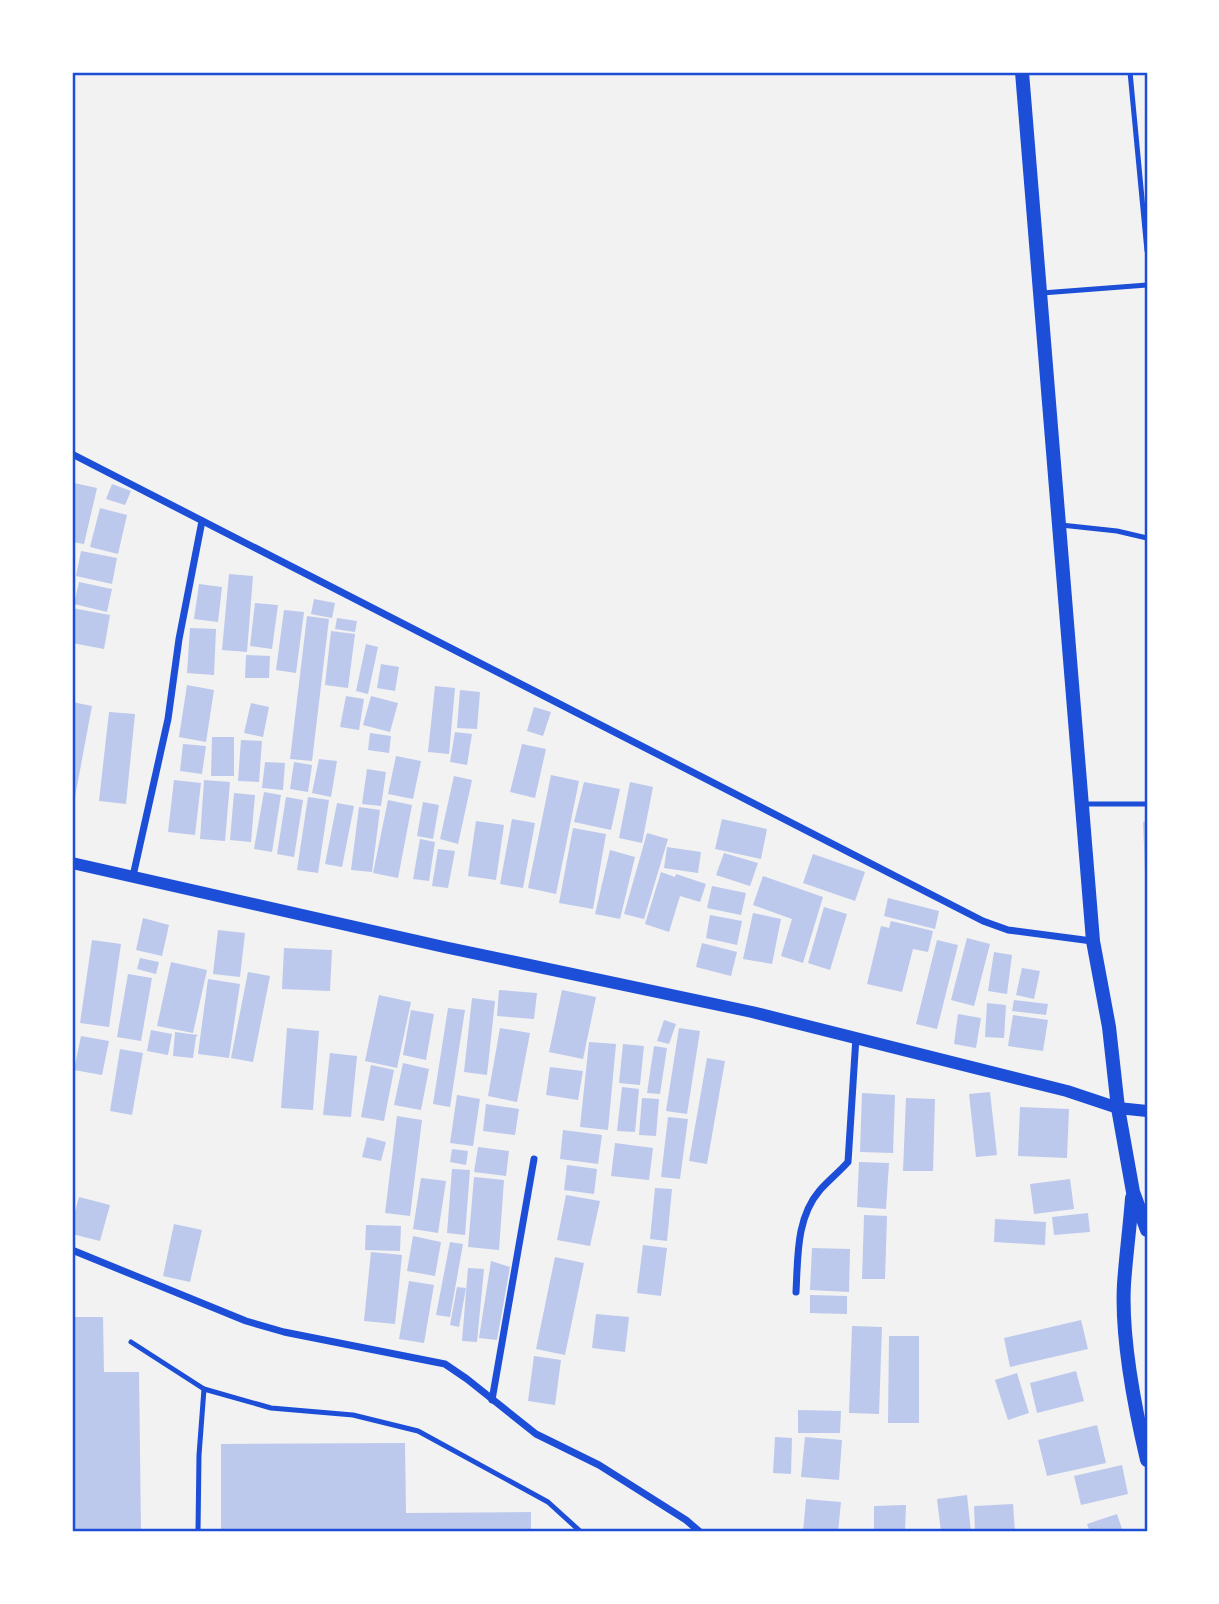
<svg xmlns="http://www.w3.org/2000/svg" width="1219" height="1604" font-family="Karla,sans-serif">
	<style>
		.building { fill: #bdc9ec }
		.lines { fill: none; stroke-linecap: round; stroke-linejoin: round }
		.service { stroke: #1d4ed8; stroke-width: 5 }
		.minor { stroke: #1d4ed8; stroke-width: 7 }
		.tertiary { stroke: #1d4ed8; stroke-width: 12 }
		.secondary { stroke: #1d4ed8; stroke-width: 14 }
		.neatline { fill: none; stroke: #1d4ed8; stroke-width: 2.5 }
	</style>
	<rect width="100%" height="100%" fill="#f2f2f2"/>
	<g class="building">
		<polygon points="74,483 97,488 84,544 72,542 72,492"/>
		<polygon points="112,484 131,491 125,505 106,499"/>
		<polygon points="100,508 127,515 118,554 90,547"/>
		<polygon points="81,551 117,558 112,584 76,576"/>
		<polygon points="229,574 253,576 247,652 222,650"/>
		<polygon points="79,582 112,589 107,612 74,604"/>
		<polygon points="199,584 222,587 218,622 194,619"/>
		<polygon points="314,599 335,603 332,618 311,614"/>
		<polygon points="255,603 278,605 272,649 250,646"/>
		<polygon points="72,608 110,615 104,649 72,643"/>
		<polygon points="284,610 304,612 296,673 276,670"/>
		<polygon points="307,616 329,619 312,761 290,759"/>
		<polygon points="337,618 357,621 355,632 335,629"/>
		<polygon points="190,628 216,629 214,675 187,673"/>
		<polygon points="331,631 355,634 348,688 325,685"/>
		<polygon points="366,644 378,647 368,694 356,691"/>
		<polygon points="246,655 270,656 269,678 245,678"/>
		<polygon points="381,664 399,667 395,691 377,688"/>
		<polygon points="187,685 214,690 206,742 179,737"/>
		<polygon points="435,686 455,688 449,754 428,752"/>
		<polygon points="460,690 480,692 477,729 457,728"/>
		<polygon points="346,696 364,699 359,730 340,727"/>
		<polygon points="371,696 398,703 390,732 363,725"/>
		<polygon points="72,702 92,706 75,797 72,796"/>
		<polygon points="251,703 269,707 263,737 244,733"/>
		<polygon points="534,707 551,712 543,736 527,731"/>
		<polygon points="109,712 135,714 126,804 99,801"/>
		<polygon points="455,732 472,734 467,765 450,762"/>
		<polygon points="370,733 391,736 389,753 368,750"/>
		<polygon points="212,737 234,737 234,776 211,776"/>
		<polygon points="241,740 262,741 259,782 238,781"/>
		<polygon points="183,744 206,746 202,774 180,771"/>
		<polygon points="522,744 546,749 535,798 510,792"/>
		<polygon points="396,756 421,761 413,799 388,794"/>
		<polygon points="319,759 337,761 331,797 312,793"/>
		<polygon points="265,762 285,763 283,790 262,788"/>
		<polygon points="294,762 312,765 308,792 290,789"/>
		<polygon points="367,769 386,772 381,806 362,804"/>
		<polygon points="551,775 579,781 556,894 528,888"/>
		<polygon points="454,776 472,780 458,844 440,839"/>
		<polygon points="174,780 201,783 195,835 168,832"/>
		<polygon points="204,780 230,782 225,841 200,839"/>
		<polygon points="584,782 620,789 611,830 574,822"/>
		<polygon points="630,782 653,787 642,843 619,838"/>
		<polygon points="264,792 281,795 272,852 254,849"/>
		<polygon points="234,793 255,795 251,842 230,840"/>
		<polygon points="286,797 303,800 294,857 277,854"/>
		<polygon points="308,797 329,800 318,873 297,870"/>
		<polygon points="388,800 412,805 398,878 373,873"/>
		<polygon points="423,802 439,805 433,839 417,836"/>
		<polygon points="337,803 354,806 342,867 325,864"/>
		<polygon points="359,807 380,810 372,872 351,870"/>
		<polygon points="512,819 535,823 523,888 500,884"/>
		<polygon points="722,819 767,829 761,859 715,849"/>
		<polygon points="476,821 504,825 496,880 468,876"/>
		<polygon points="1147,821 1147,872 1145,872 1143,822"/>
		<polygon points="573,828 606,834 593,909 559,903"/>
		<polygon points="647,833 668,839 644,919 624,914"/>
		<polygon points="420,839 435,842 429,881 413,879"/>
		<polygon points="667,847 701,852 698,873 664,868"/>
		<polygon points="438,849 455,851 448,888 432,886"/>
		<polygon points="610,850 635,857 620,919 595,914"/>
		<polygon points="724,853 758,863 750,886 716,875"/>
		<polygon points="813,854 865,872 855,901 803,883"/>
		<polygon points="661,872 675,877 676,874 706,884 700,902 680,896 669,932 645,924"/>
		<polygon points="763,876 823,897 803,963 781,956 792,919 753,905"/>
		<polygon points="712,886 746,893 741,915 707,908"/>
		<polygon points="888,898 939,911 935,929 884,916"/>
		<polygon points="824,907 847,914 830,970 808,963"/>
		<polygon points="753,913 781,919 772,964 743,959"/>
		<polygon points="710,915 742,921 737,945 706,938"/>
		<polygon points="143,918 169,925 162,956 136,950"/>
		<polygon points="891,921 933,931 928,952 913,949 902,992 867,984 881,926 889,928"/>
		<polygon points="218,930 245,933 240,977 213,974"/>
		<polygon points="967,938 990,944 974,1006 951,1000"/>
		<polygon points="92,940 121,944 109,1027 80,1023"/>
		<polygon points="937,940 958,945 937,1029 916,1024"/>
		<polygon points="702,943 737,952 731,976 696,967"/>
		<polygon points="284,948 332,950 330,991 282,989"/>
		<polygon points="994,952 1012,955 1007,994 988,991"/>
		<polygon points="140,958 159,962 156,974 137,969"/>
		<polygon points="171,962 207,970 193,1033 157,1026"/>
		<polygon points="1022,968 1040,971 1034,999 1016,995"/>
		<polygon points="248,972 270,976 253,1062 231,1058"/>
		<polygon points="128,974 152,978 141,1041 117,1037"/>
		<polygon points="208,979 240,984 229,1058 198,1054"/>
		<polygon points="499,990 537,993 534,1019 497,1016"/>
		<polygon points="562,990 596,997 583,1059 549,1052"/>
		<polygon points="379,995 411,1002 397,1068 365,1061"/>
		<polygon points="472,998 495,1001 487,1075 464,1072"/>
		<polygon points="1014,1000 1048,1004 1046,1015 1012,1011"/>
		<polygon points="987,1003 1006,1005 1004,1038 985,1037"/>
		<polygon points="448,1008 465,1010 450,1107 433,1104"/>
		<polygon points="411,1010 434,1014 426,1060 403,1055"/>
		<polygon points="958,1014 981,1018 976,1048 954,1044"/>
		<polygon points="1013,1015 1048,1020 1043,1051 1008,1046"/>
		<polygon points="664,1020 676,1024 669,1044 657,1041"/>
		<polygon points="287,1028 319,1031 313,1110 281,1108"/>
		<polygon points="500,1028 530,1033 517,1102 488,1096"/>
		<polygon points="679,1028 700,1031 687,1114 666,1111"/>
		<polygon points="151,1030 172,1034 168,1055 147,1051"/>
		<polygon points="175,1032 198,1035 196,1037 193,1058 173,1056"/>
		<polygon points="81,1036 109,1041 102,1075 74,1070"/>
		<polygon points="589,1042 616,1044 608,1130 580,1127"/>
		<polygon points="623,1044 644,1046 640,1085 619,1083"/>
		<polygon points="654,1046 667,1048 660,1094 647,1093"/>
		<polygon points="120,1049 143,1053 132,1115 110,1111"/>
		<polygon points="330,1053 357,1056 351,1117 323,1115"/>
		<polygon points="707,1058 725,1061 707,1164 689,1161"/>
		<polygon points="403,1063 429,1069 421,1110 394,1105"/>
		<polygon points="371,1065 394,1070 384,1121 361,1117"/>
		<polygon points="550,1067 583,1071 578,1100 546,1095"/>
		<polygon points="622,1087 639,1089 635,1132 617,1131"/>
		<polygon points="990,1092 997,1155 976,1157 969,1094"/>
		<polygon points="862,1093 895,1095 893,1153 860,1152"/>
		<polygon points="457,1095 480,1099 473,1146 450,1143"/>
		<polygon points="642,1098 659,1099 656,1136 639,1135"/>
		<polygon points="906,1098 935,1099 933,1171 903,1171"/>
		<polygon points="486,1104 519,1109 515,1135 483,1131"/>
		<polygon points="1020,1107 1069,1109 1067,1158 1018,1156"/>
		<polygon points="397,1116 422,1120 410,1216 385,1213"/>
		<polygon points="668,1117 688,1119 680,1179 661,1177"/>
		<polygon points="563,1130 602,1135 598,1164 560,1159"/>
		<polygon points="367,1137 386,1142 381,1161 362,1157"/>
		<polygon points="615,1143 653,1148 649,1180 611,1176"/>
		<polygon points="478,1147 509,1151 506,1176 474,1172"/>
		<polygon points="452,1149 468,1151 466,1165 450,1162"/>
		<polygon points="859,1162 889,1163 886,1209 857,1207"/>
		<polygon points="567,1165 597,1169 594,1194 564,1190"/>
		<polygon points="452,1169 470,1170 465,1235 447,1233"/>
		<polygon points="474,1177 504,1180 499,1250 468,1247"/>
		<polygon points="421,1178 446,1181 438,1233 413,1229"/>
		<polygon points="1070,1179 1074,1209 1034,1214 1030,1184"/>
		<polygon points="655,1188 672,1189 667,1241 650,1239"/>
		<polygon points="566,1195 600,1201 590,1246 557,1240"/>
		<polygon points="79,1197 110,1205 100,1241 72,1234 72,1223"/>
		<polygon points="1088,1213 1090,1232 1054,1235 1052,1217"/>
		<polygon points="864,1215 887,1216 885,1279 862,1279"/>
		<polygon points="995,1219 1046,1222 1045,1245 994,1242"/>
		<polygon points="174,1224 202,1230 190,1282 163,1276"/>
		<polygon points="366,1225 401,1226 400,1251 365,1250"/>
		<polygon points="413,1236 441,1242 435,1276 407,1271"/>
		<polygon points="450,1242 463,1244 450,1317 436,1315"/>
		<polygon points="643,1245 667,1248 661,1296 637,1293"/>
		<polygon points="812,1248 850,1249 849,1292 810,1290"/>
		<polygon points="371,1252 402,1255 395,1324 364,1321"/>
		<polygon points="555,1257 584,1263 565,1355 536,1349"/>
		<polygon points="491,1261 510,1267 497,1340 479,1338"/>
		<polygon points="468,1268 484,1269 477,1342 462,1341"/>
		<polygon points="409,1281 434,1285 424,1343 399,1339"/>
		<polygon points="457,1287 466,1288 459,1327 450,1325"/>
		<polygon points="810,1295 847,1296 847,1314 810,1313"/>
		<polygon points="596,1314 629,1317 625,1352 592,1348"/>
		<polygon points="72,1317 103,1317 104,1372 139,1372 141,1532 72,1532"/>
		<polygon points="1081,1320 1088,1349 1010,1367 1004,1338"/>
		<polygon points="852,1326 882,1327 879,1414 849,1413"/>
		<polygon points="889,1336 919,1336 919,1423 888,1423"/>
		<polygon points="534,1356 561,1360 555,1405 528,1401"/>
		<polygon points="1076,1371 1084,1401 1037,1413 1030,1383"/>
		<polygon points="1017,1373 1029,1413 1008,1420 995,1380"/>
		<polygon points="798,1410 841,1411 840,1433 798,1433"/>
		<polygon points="1097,1425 1106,1463 1047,1476 1038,1440"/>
		<polygon points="775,1437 792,1438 791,1474 773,1473"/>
		<polygon points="805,1437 842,1440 839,1480 801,1477"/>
		<polygon points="405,1443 406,1513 531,1512 531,1532 221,1532 221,1444"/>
		<polygon points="1122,1465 1128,1494 1081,1505 1074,1476"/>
		<polygon points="967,1495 971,1532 941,1532 937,1499"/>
		<polygon points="806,1499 841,1502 838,1532 803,1532"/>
		<polygon points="1013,1504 1015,1532 975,1532 974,1506"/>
		<polygon points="906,1505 905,1532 874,1532 874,1506"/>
		<polygon points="1117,1514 1123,1532 1090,1532 1087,1524"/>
	</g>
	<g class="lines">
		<g class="service">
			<polyline points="1130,72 1147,251"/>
			<polyline points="1042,293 1147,285"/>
			<polyline points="1061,525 1117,531 1147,538"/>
			<polyline points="1083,804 1147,804"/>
			<polyline points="131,1342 204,1389 271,1408 353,1415 418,1431 548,1502 581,1532"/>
			<polyline points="198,1532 199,1455 204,1389"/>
		</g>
		<g class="minor">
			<polyline points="72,454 983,921 1008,930 1092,941"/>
			<polyline points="133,876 168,719 179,639 202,521"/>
			<polyline points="72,1250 246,1321 284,1332 445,1364 467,1379 536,1434 599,1465 686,1520 700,1532"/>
			<path d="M796,1292C798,1256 796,1218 820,1190C829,1180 839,1172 848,1162L856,1037"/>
			<polyline points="492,1400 534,1159"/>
		</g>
		<polyline class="tertiary" points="72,863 444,947 752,1012 1067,1091 1118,1108 1147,1111"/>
		<g class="secondary">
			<polyline points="1022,72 1093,941 1109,1027 1118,1108 1133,1192 1147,1230"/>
			<path d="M1132,1198C1130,1226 1126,1255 1124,1284C1121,1337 1135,1409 1147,1460"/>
		</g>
	</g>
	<rect width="1219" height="1604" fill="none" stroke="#ffffff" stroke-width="147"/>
	<rect x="74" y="74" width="1072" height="1456" class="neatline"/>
</svg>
